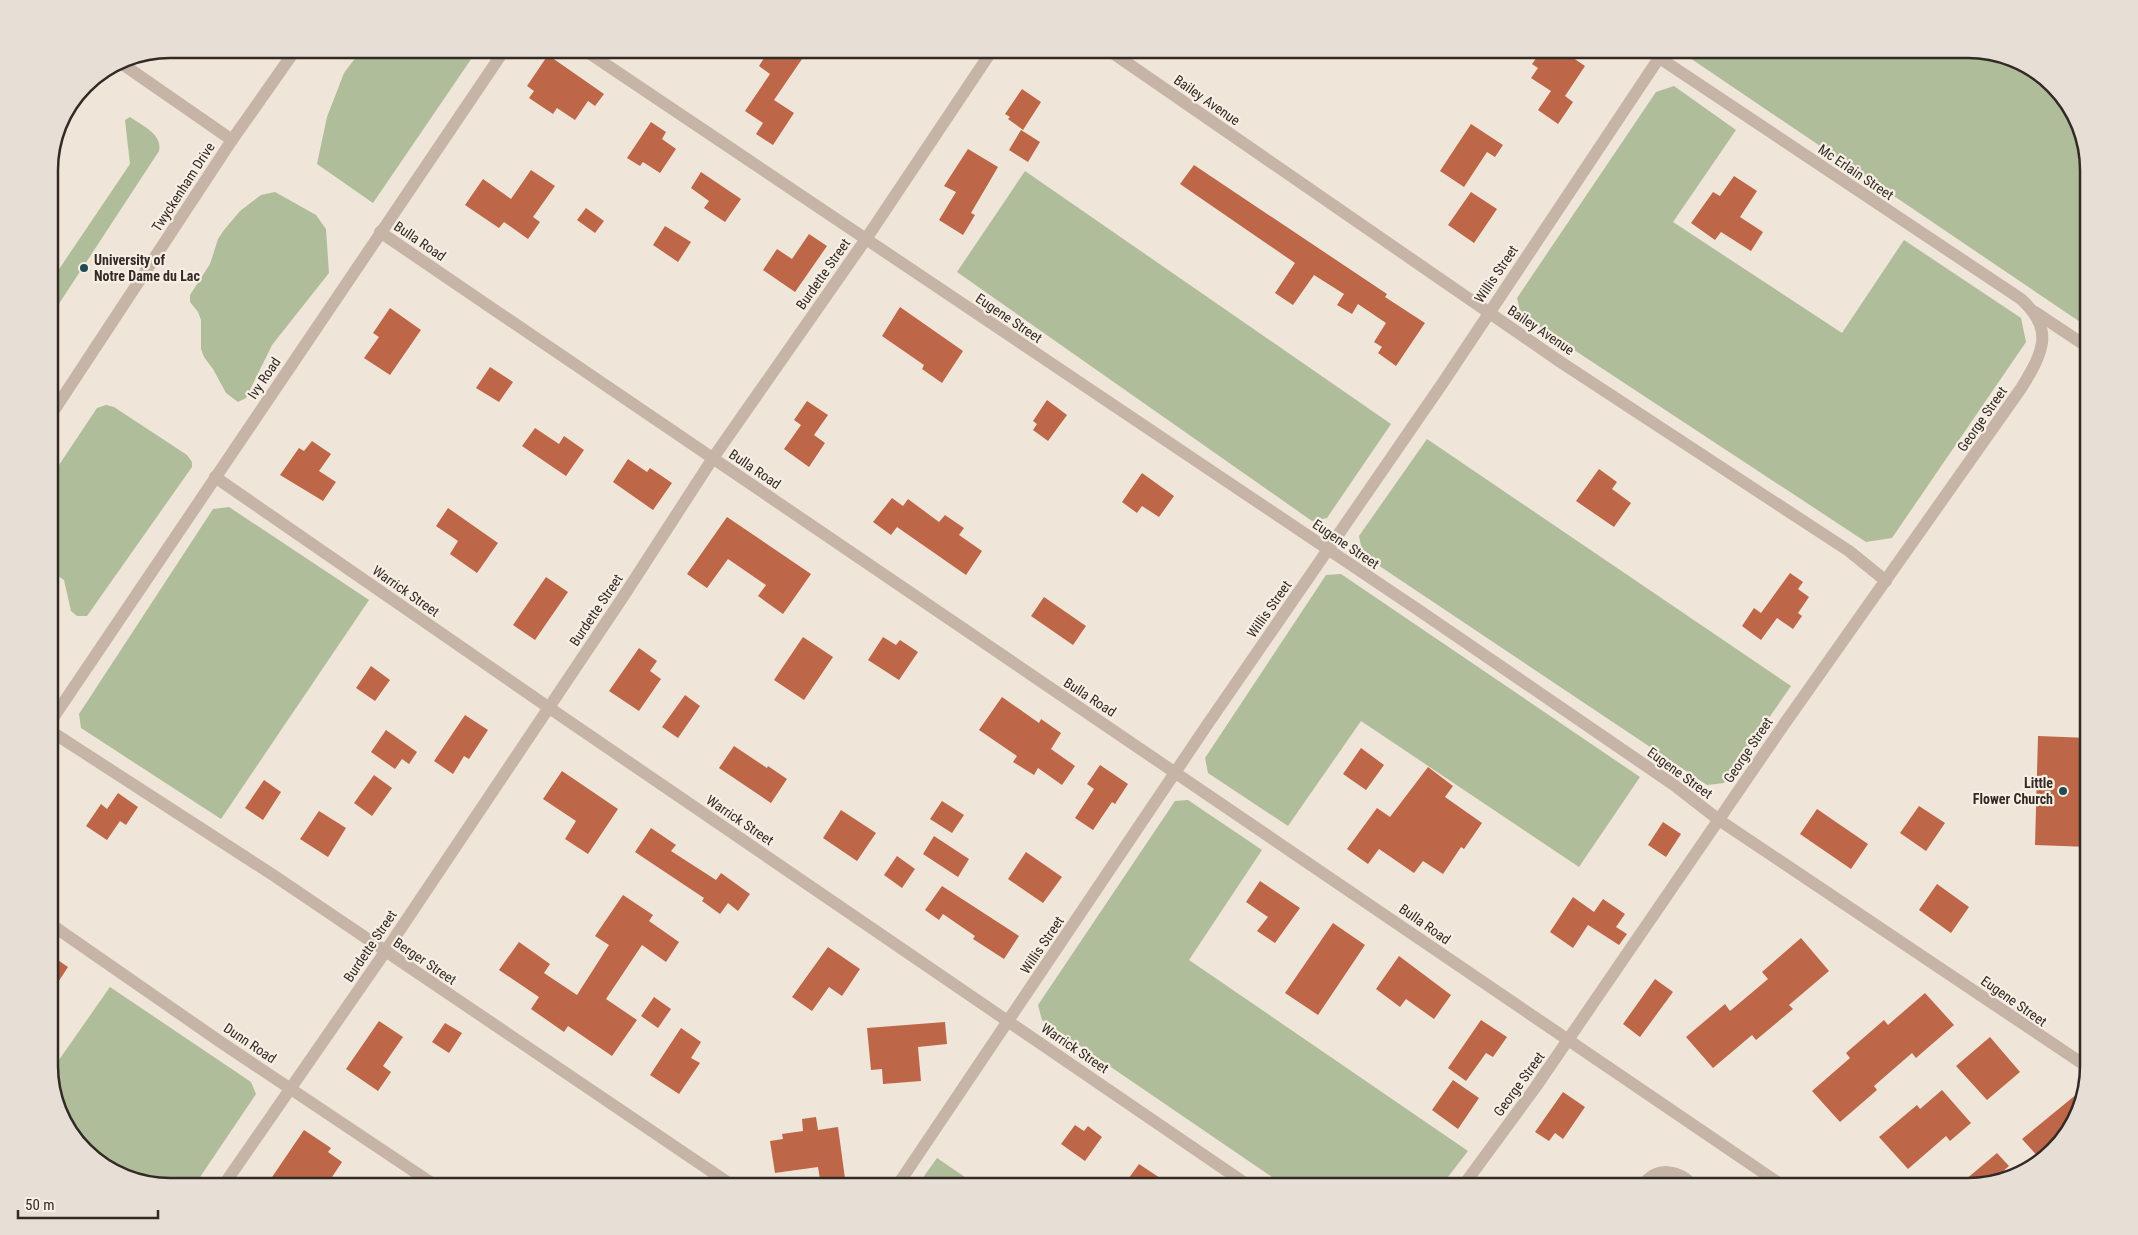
<svg xmlns="http://www.w3.org/2000/svg" width="2138" height="1235" font-family="'Roboto Condensed',sans-serif">
	<style>
		.green { fill: #b0bd9a }
		.building { fill: #be6748 }
		.lines { fill: none; stroke-linecap: round; stroke-linejoin: round }
		.minor { stroke: #c6b5a6; stroke-width: 12 }
		.poi-dot { fill: #1f4c51; stroke: #f7efe4; stroke-width: 2 }
		.labels { text-anchor: middle; stroke-width: 4.5; stroke-linejoin: round; paint-order: stroke }
		.street-label { font-size: 14px; fill: #332a26; stroke: #f7efe4 }
		.poi-label { font-size: 14px; font-weight: bold; fill: #332a26; stroke: #f7efe4; text-anchor: start }
		.rim { fill: none; stroke: #332a26; stroke-width: 2.5 }
	</style>
	<rect width="100%" height="100%" fill="#efe5d9"/>
	<g class="green">
		<polygon points="362,49 478,49 373,203 317,164 327,117 344,73"/>
		<polygon points="1688,49 1968,49 2029,65 2073,109 2089,162 2089,328 1690,58"/>
		<polygon points="1674,86 1736,130 1673,222 1842,333 1904,240 2021,318 2026,342 1892,538 1866,542 1521,315 1517,298 1656,92"/>
		<path d="M130,117C141,125 163,134 159,151L49,319V284L130,164L125,120Z"/>
		<polygon points="1025,171 1391,424 1327,518 1312,521 957,272"/>
		<polygon points="275,192 316,215 326,229 329,273 272,345 246,398 238,402 226,393 213,369 204,357 201,349 201,320 198,312 190,302 190,295 210,264 218,239 224,230 240,211 261,195"/>
		<polygon points="106,405 114,407 187,455 192,462 192,467 87,616 77,616 71,611 64,580 49,570 49,480 97,408"/>
		<polygon points="1427,439 1791,686 1724,783 1707,785 1363,555 1359,536"/>
		<polygon points="229,507 369,600 221,819 81,728 79,714 213,509"/>
		<polygon points="1341,574 1640,777 1579,867 1361,721 1288,826 1208,773 1205,758 1326,575"/>
		<polygon points="1188,800 1262,850 1189,960 1468,1151 1441,1186 1285,1186 1042,1020 1038,1005 1175,801"/>
		<polygon points="110,987 251,1082 256,1094 194,1186 170,1186 109,1170 69,1132 49,1073 49,1065 54,1067"/>
		<polygon points="937,1158 978,1186 917,1186"/>
	</g>
	<g class="building">
		<polygon points="770,49 787,49 802,59 774,100 794,113 773,145 756,134 763,123 745,111 770,74 759,66"/>
		<polygon points="1553,49 1560,49 1585,66 1565,96 1573,102 1558,124 1538,110 1551,91 1531,78 1538,68 1532,64 1542,50 1548,55"/>
		<polygon points="548,55 604,94 595,106 588,101 575,120 557,108 553,114 529,98 534,91 527,86"/>
		<polygon points="1022,89 1041,102 1023,130 1008,119 1010,117 1005,114"/>
		<polygon points="651,122 666,132 662,139 676,149 660,173 643,162 640,166 627,158"/>
		<polygon points="1471,124 1503,145 1495,157 1487,152 1464,187 1440,171"/>
		<polygon points="1021,130 1040,142 1028,162 1009,150"/>
		<polygon points="968,149 998,167 971,213 975,215 963,235 939,220 956,192 944,186"/>
		<polygon points="1194,165 1387,294 1385,297 1425,323 1396,366 1378,353 1382,347 1374,342 1386,323 1358,304 1352,314 1337,305 1344,294 1314,275 1293,305 1275,293 1295,263 1180,184"/>
		<polygon points="531,170 555,186 533,217 540,222 528,239 504,222 499,228 465,205 483,179 511,199"/>
		<polygon points="701,172 741,199 725,222 704,208 709,201 691,188"/>
		<polygon points="1734,176 1757,191 1740,217 1763,232 1751,251 1721,232 1715,240 1691,223 1713,192 1720,196"/>
		<polygon points="1471,192 1497,209 1474,243 1448,225"/>
		<polygon points="586,208 604,221 595,233 577,220"/>
		<polygon points="665,226 691,242 678,262 653,245"/>
		<polygon points="809,234 827,246 795,292 763,270 777,249 792,259"/>
		<polygon points="900,307 963,351 942,383 922,369 924,365 882,336"/>
		<polygon points="390,308 421,330 390,375 364,358 379,337 373,333"/>
		<polygon points="490,367 513,382 499,402 476,388"/>
		<polygon points="1047,400 1067,415 1048,441 1033,430 1037,424 1033,421"/>
		<polygon points="807,401 828,415 814,435 825,443 809,467 784,449 801,425 794,420"/>
		<polygon points="535,428 559,444 564,436 584,450 566,476 522,446"/>
		<polygon points="312,441 331,454 319,471 336,482 323,501 280,475 299,448 304,451"/>
		<polygon points="628,459 647,472 650,468 672,483 653,510 613,482"/>
		<polygon points="1599,469 1617,482 1612,489 1631,503 1614,527 1576,501"/>
		<polygon points="1142,473 1174,496 1159,517 1142,506 1137,513 1122,502"/>
		<polygon points="892,498 903,506 908,499 939,522 945,515 964,528 959,535 982,551 966,575 897,527 891,535 873,522"/>
		<polygon points="448,508 498,543 477,573 450,554 458,541 436,526"/>
		<polygon points="727,517 811,574 783,614 758,596 766,585 728,559 707,588 687,574"/>
		<polygon points="1790,573 1803,582 1798,589 1809,597 1798,613 1802,616 1793,629 1777,618 1761,640 1742,626 1754,608 1761,613"/>
		<polygon points="546,577 568,592 535,640 513,625"/>
		<polygon points="1044,597 1086,626 1073,645 1031,616"/>
		<polygon points="803,637 833,657 804,700 774,680"/>
		<polygon points="883,637 896,645 900,640 918,652 899,680 868,660"/>
		<polygon points="639,648 657,661 650,671 661,679 639,711 609,691"/>
		<polygon points="371,666 390,680 375,701 356,688"/>
		<polygon points="685,695 700,706 678,738 662,727"/>
		<polygon points="1002,697 1039,723 1041,719 1061,733 1051,749 1075,766 1062,785 1038,768 1034,775 1013,762 1017,756 979,730"/>
		<polygon points="465,715 488,730 469,759 464,756 453,774 434,761"/>
		<polygon points="386,730 417,752 409,764 402,759 395,769 371,752"/>
		<polygon points="2038,736 2089,738 2089,847 2035,845"/>
		<polygon points="734,746 767,768 768,766 787,779 771,803 719,768"/>
		<polygon points="1361,748 1384,765 1366,790 1343,774"/>
		<polygon points="1100,765 1128,784 1115,804 1112,802 1093,830 1075,818 1094,789 1087,784"/>
		<polygon points="1428,767 1453,786 1445,797 1482,823 1464,849 1461,847 1443,874 1423,861 1414,873 1379,849 1368,864 1347,849 1377,808 1390,817"/>
		<polygon points="562,771 618,809 588,854 565,839 576,821 543,799"/>
		<polygon points="374,775 392,788 372,816 354,803"/>
		<polygon points="264,780 281,792 263,820 245,808"/>
		<polygon points="118,793 138,807 126,825 120,821 107,840 86,826 101,804 107,809"/>
		<polygon points="942,801 964,815 952,833 930,819"/>
		<polygon points="1919,806 1945,823 1926,851 1900,833"/>
		<polygon points="1817,809 1868,844 1851,869 1800,834"/>
		<polygon points="841,810 876,833 857,861 823,838"/>
		<polygon points="319,811 346,828 328,857 300,839"/>
		<polygon points="1663,822 1681,834 1666,857 1648,845"/>
		<polygon points="651,828 676,845 671,851 716,880 721,873 750,894 738,911 728,903 720,914 702,901 704,898 635,852"/>
		<polygon points="934,836 969,859 958,877 923,854"/>
		<polygon points="1026,852 1062,877 1043,903 1008,879"/>
		<polygon points="897,856 915,869 902,888 884,875"/>
		<polygon points="1260,881 1300,908 1275,943 1257,931 1268,917 1246,902"/>
		<polygon points="1937,884 1969,907 1951,933 1919,910"/>
		<polygon points="942,886 1019,936 1004,959 973,939 975,936 943,914 939,920 925,910"/>
		<polygon points="623,895 653,915 649,921 679,942 666,962 642,945 606,999 637,1020 612,1056 568,1026 564,1032 531,1009 539,997 499,970 519,942 550,964 544,973 577,995 609,945 595,936"/>
		<polygon points="1573,897 1594,912 1603,899 1625,914 1616,927 1627,934 1619,945 1588,925 1573,948 1550,932"/>
		<polygon points="1333,923 1365,945 1318,1015 1285,993"/>
		<polygon points="1801,938 1829,971 1789,1005 1793,1009 1756,1040 1752,1035 1713,1068 1686,1037 1725,1004 1730,1011 1768,979 1762,972"/>
		<polygon points="828,947 860,969 842,996 829,987 812,1011 792,997"/>
		<polygon points="49,954 68,967 49,996"/>
		<polygon points="1399,956 1451,995 1434,1019 1406,999 1400,1007 1376,989"/>
		<polygon points="1655,979 1673,992 1640,1037 1623,1024"/>
		<polygon points="1925,993 1954,1025 1916,1058 1912,1053 1874,1086 1877,1090 1840,1122 1812,1091 1850,1058 1846,1053 1884,1020 1888,1025"/>
		<polygon points="654,997 671,1009 658,1028 641,1016"/>
		<polygon points="1481,1020 1507,1037 1493,1057 1486,1053 1466,1081 1448,1068"/>
		<polygon points="379,1021 403,1037 383,1066 391,1072 378,1091 346,1069"/>
		<polygon points="945,1022 947,1044 918,1047 921,1081 883,1084 882,1069 871,1070 867,1028"/>
		<polygon points="445,1023 462,1033 449,1053 432,1042"/>
		<polygon points="681,1028 701,1042 691,1058 700,1063 679,1094 650,1075"/>
		<polygon points="1990,1037 2020,1072 1987,1100 1956,1066"/>
		<polygon points="1453,1080 1479,1098 1458,1129 1432,1110"/>
		<polygon points="2083,1089 2073,1126 2040,1159 2022,1139"/>
		<polygon points="1942,1090 1971,1123 1950,1141 1946,1136 1908,1169 1879,1137 1917,1105 1920,1109"/>
		<polygon points="1563,1092 1585,1107 1563,1139 1555,1133 1549,1141 1535,1132"/>
		<polygon points="816,1117 818,1130 838,1127 846,1186 821,1186 818,1167 775,1173 770,1141 783,1139 782,1134 803,1131 802,1119"/>
		<polygon points="1075,1125 1084,1131 1088,1126 1102,1137 1085,1161 1061,1144"/>
		<polygon points="304,1130 331,1148 328,1152 342,1162 326,1186 266,1186"/>
		<polygon points="1997,1153 2009,1166 1993,1180 1969,1186 1958,1186"/>
		<polygon points="1139,1164 1172,1186 1123,1186"/>
	</g>
	<g class="lines">
		<g class="minor">
			<polyline points="583,49 1417,609 1674,785 1719,820 2089,1068"/>
			<polyline points="1107,49 1562,363 1849,551 1886,581"/>
			<polyline points="118,61 232,140"/>
			<polyline points="380,232 1783,1186"/>
			<polyline points="2035,312 2089,348"/>
			<polyline points="49,418 232,140 296,49"/>
			<polyline points="215,477 548,707 1249,1186"/>
			<polyline points="49,724 505,49"/>
			<polyline points="49,730 273,875 733,1186"/>
			<polyline points="49,923 222,1043 436,1186"/>
			<polyline points="223,1186 385,952 623,597 713,458 866,239 993,49"/>
			<polyline points="897,1186 1205,728 1442,384 1665,49"/>
			<path d="M1463,1186L1535,1088L1785,723L2022,387C2043,352 2055,330 2021,299L1646,49"/>
			<path d="M1642,1186C1657,1166 1678,1169 1694,1186"/>
		</g>
	</g>
	<g class="poi-dot">
		<circle cx="84" cy="268" r="5"/>
		<circle cx="2063" cy="791" r="5"/>
	</g>
	<g class="labels">
		<g class="street-label">
			<text transform="translate(1207 100) rotate(35)" y="5">Bailey Avenue</text>
			<text transform="translate(1856 172) rotate(34)" y="5">Mc Erlain Street</text>
			<text transform="translate(183 187) rotate(-57)" y="5">Twyckenham Drive</text>
			<text transform="translate(420 241) rotate(34)" y="5">Bulla Road</text>
			<text transform="translate(823 274) rotate(-55)" y="5">Burdette Street</text>
			<text transform="translate(1496 274) rotate(-56)" y="5">Willis Street</text>
			<text transform="translate(1009 318) rotate(34)" y="5">Eugene Street</text>
			<text transform="translate(1541 330) rotate(34)" y="5">Bailey Avenue</text>
			<text transform="translate(264 378) rotate(-56)" y="5">Ivy Road</text>
			<text transform="translate(1982 419) rotate(-55)" y="5">George Street</text>
			<text transform="translate(755 469) rotate(34)" y="5">Bulla Road</text>
			<text transform="translate(1346 544) rotate(34)" y="5">Eugene Street</text>
			<text transform="translate(406 591) rotate(35)" y="5">Warrick Street</text>
			<text transform="translate(1269 609) rotate(-55)" y="5">Willis Street</text>
			<text transform="translate(596 610) rotate(-56)" y="5">Burdette Street</text>
			<text transform="translate(1090 697) rotate(33)" y="5">Bulla Road</text>
			<text transform="translate(1748 750) rotate(-56)" y="5">George Street</text>
			<text transform="translate(1680 773) rotate(36)" y="5">Eugene Street</text>
			<text transform="translate(740 820) rotate(34)" y="5">Warrick Street</text>
			<text transform="translate(1425 924) rotate(35)" y="5">Bulla Road</text>
			<text transform="translate(1042 945) rotate(-56)" y="5">Willis Street</text>
			<text transform="translate(370 946) rotate(-56)" y="5">Burdette Street</text>
			<text transform="translate(425 961) rotate(34)" y="5">Berger Street</text>
			<text transform="translate(2014 1001) rotate(35)" y="5">Eugene Street</text>
			<text transform="translate(250 1043) rotate(34)" y="5">Dunn Road</text>
			<text transform="translate(1075 1048) rotate(34)" y="5">Warrick Street</text>
			<text transform="translate(1519 1084) rotate(-54)" y="5">George Street</text>
		</g>
		<g class="poi-label">
			<text x="94" y="265">University of<tspan x="94" dy="16">Notre Dame du Lac</tspan></text>
			<text x="2053" y="788" text-anchor="end">Little<tspan x="2053" dy="16">Flower Church</tspan></text>
		</g>
	</g>
	<path d="M0 0H2138V1235H0ZM170 58H1968A112 112 0 0 1 2080 170V1066A112 112 0 0 1 1968 1178H170A112 112 0 0 1 58 1066V170A112 112 0 0 1 170 58Z" fill="#e7dfd5" fill-rule="evenodd"/>
	<path class="rim" d="M170 58H1968A112 112 0 0 1 2080 170V1066A112 112 0 0 1 1968 1178H170A112 112 0 0 1 58 1066V170A112 112 0 0 1 170 58Z"/>
	<path d="M18 1210v8h140v-8" fill="none" stroke="#332a26" stroke-width="2.5"/>
	<text x="25" y="1210" font-size="15" fill="#332a26" stroke="#f7efe4" stroke-width="4" paint-order="stroke">50 m</text>
</svg>
